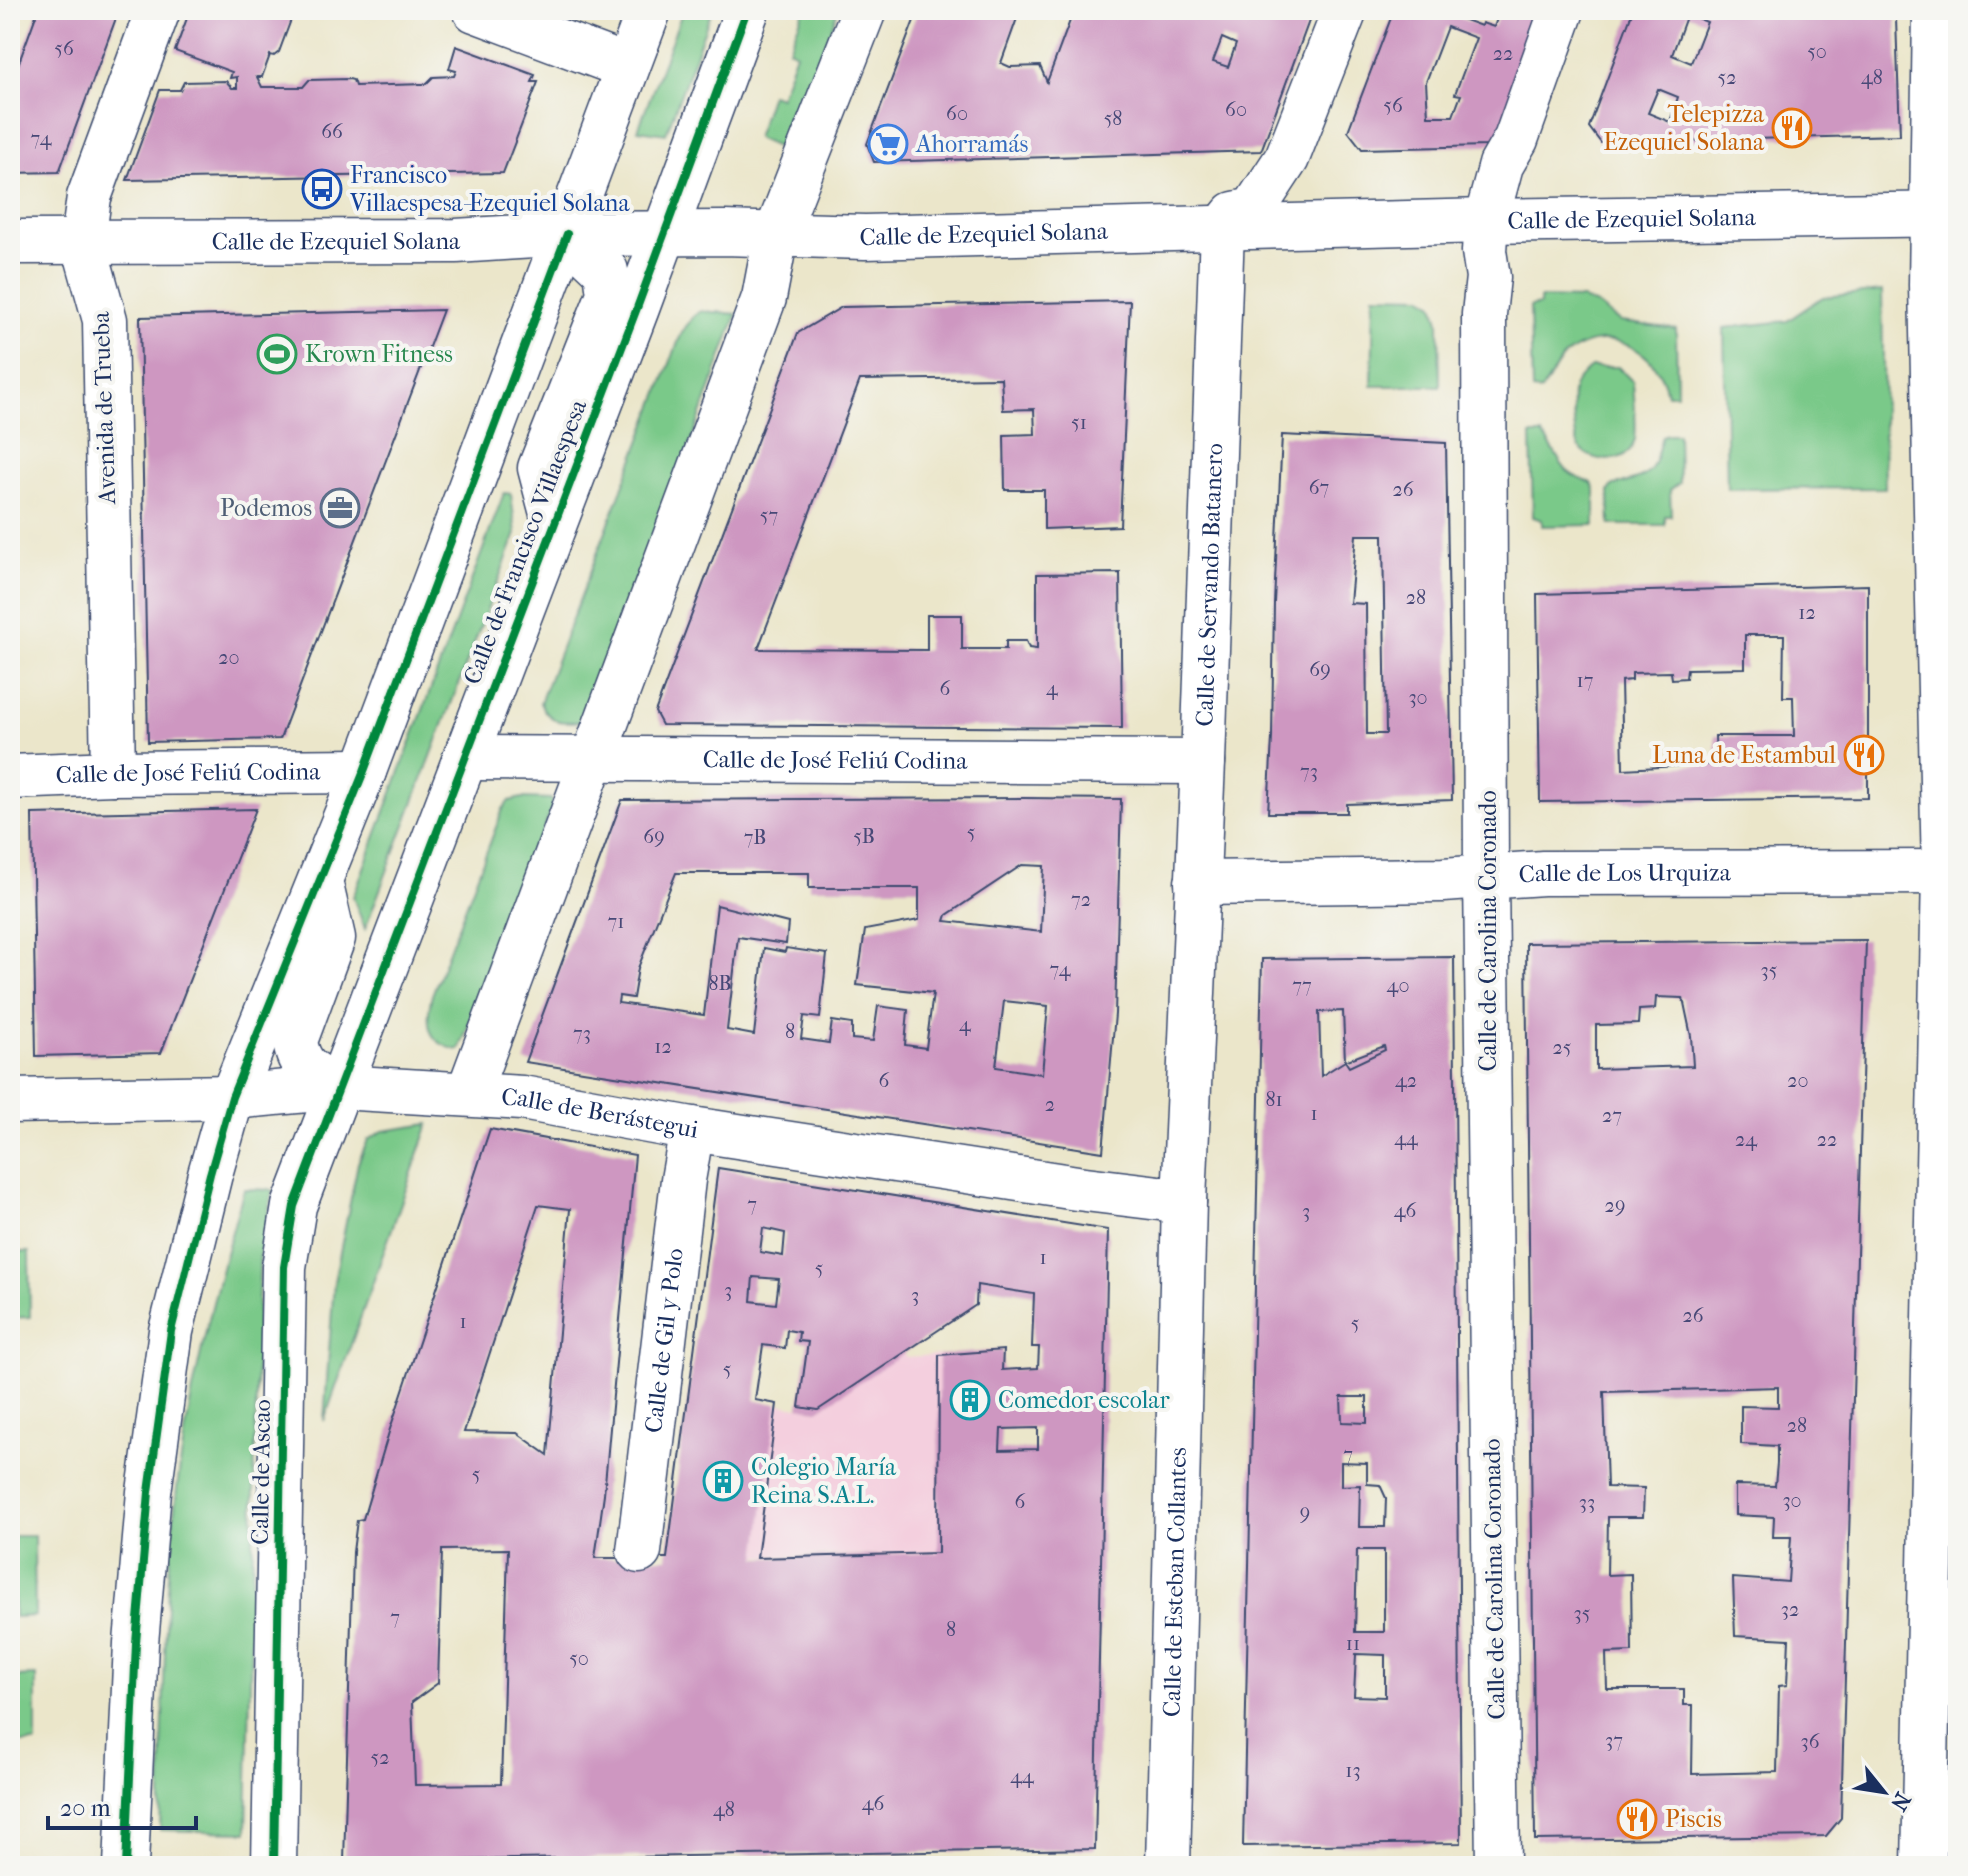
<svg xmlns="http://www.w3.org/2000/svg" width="1968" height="1876" font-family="'IM FELL French Canon',serif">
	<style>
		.built { fill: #f4cfde }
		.green { fill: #7ac989; stroke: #4a7c74; stroke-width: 2 }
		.building { fill: #ce97c1; fill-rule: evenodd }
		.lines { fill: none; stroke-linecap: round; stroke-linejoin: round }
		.minor-casing { stroke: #3a4a6e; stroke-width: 47 }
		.minor { stroke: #fff; stroke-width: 44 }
		.cycleway-casing { stroke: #f6f6f2; stroke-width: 13 }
		.cycleway { stroke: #00873e; stroke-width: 8 }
		.labels { text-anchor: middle; stroke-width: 8; stroke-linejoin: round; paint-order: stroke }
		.number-label { font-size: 20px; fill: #484977 }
		.food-label { font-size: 24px; fill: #c56008; stroke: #f6f6f2; text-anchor: end }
		.shop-label { font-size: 24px; fill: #366cbe; stroke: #f6f6f2; text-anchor: start }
		.transit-label { font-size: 24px; fill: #164399; stroke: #f6f6f2; text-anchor: start }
		.street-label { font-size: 24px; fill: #1b2f5e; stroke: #f6f6f2 }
		.leisure-label { font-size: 24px; fill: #27864d; stroke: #f6f6f2; text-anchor: start }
		.service-label { font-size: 24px; fill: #4e5e75; stroke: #f6f6f2; text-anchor: end }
		.culture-label { font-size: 24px; fill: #0d838f; stroke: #f6f6f2; text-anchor: start }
	</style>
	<rect width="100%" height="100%" fill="#f6f6f2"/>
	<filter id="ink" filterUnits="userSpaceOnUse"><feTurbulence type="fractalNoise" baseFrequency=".0125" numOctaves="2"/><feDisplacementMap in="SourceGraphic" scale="16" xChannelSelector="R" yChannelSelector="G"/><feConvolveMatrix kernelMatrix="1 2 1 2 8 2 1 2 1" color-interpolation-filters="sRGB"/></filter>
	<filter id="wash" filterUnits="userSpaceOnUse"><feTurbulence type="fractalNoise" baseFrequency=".006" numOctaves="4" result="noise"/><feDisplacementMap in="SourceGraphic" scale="32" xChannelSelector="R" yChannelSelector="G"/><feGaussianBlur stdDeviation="1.8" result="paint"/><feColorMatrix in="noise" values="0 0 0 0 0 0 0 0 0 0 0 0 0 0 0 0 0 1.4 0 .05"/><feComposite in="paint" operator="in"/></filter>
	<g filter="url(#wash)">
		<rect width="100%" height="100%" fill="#ebe6ca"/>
		<polygon class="built" points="903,1352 906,1357 939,1355 938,1553 667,1558 691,1390 818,1410"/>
		<g class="green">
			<polygon points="683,10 712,10 666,134 638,130"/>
			<polygon points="804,10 838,10 785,151 756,138 771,94 780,97 796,53 789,49"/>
			<polygon points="1882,291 1885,488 1727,489 1724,328 1787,321 1823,297"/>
			<polygon points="1374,295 1421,296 1434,304 1439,322 1440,386 1372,386"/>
			<path d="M1540,298L1583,299L1597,305L1620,322L1676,329L1677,394H1667C1659,350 1609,325 1570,352C1552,365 1552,382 1540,391L1532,390L1530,307L1540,305Z"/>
			<path d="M701,311L737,314L591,721C567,721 552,728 540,703L682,332L694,316Z"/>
			<path d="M1591,367H1618L1633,382C1634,400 1637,421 1635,439C1630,465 1593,465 1580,448C1574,441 1572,401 1573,392C1575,381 1583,373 1591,367Z"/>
			<path d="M1668,434H1678L1679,483L1670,490L1671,516H1665V525H1610L1609,492L1612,486C1654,476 1651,476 1662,436Z"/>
			<path d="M1531,435H1542C1565,460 1554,471 1592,483L1595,490V525L1542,526V520L1533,517Z"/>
			<polygon points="504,493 511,494 516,534 365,929 353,897"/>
			<path d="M522,798L551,799L552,807L459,1050C426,1044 425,1023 432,995L503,809L509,801Z"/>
			<polygon points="429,1124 324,1421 334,1282 358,1163 368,1140 383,1131"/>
			<path d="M244,1189L273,1190L260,1251L258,1300L247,1832L160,1830C164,1711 163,1590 179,1473C192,1376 217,1283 244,1189Z"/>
			<polygon points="10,1252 29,1252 30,1317 10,1318"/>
			<polygon points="13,1536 34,1536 35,1616 14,1617"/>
			<polygon points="36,1676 36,1743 14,1743 14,1677"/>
			<polygon points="160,1859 247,1864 159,1866"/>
		</g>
		<g id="blocks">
			<g class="building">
				<polygon points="38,10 119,10 59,172 10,173 10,87"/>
				<polygon points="190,10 291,10 292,17 279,52 274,56 270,55 262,77 257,77 262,87 303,87 309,80 349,79 353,80 355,86 426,84 433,77 454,76 456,71 449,69 456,46 535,75 532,82 538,82 503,173 127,180 160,90 180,90 184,82 226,81 232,88 237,88 237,77 230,78 232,72 175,51"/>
				<path d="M918,10H1020L1001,63L1010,67L1040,66L1047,82L1074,10H1313L1261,151L874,162L867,144ZM1222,38L1236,44L1228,67L1213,62Z"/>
				<path d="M1394,10H1453L1451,15L1481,26L1482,23L1494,27L1500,10H1552L1505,134L1487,146L1362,149L1348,131ZM1447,27L1476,38L1455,94L1461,95L1453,116H1428L1426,82Z"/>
				<path d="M1633,10H1873L1896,19L1900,135L1601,143L1589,127ZM1687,14L1707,22L1691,63L1672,55ZM1658,89L1678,97L1670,122L1648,113Z"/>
				<polygon points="1130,301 1120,526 1044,529 1044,490 1005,490 1004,435 1035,434 1034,409 1003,410 1001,378 860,380 758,649 927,650 927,615 962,615 962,649 1006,649 1006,641 1026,641 1029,648 1037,649 1037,574 1120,573 1122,728 662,725 655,712 798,333 842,307"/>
				<polygon points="443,310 280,739 148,742 140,317"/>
				<path d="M1282,435L1446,443L1452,800L1347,804V813H1268L1272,738L1274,603ZM1356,535H1383L1386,734H1367L1366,604L1350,603Z"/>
				<path d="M1868,585V798L1540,802L1537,594ZM1745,635H1784L1783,697H1793L1794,736H1715L1716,764L1623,769L1621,681L1632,680V673L1671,672L1672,679L1686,678L1687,669L1745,668Z"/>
				<rect x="10" y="719" width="3" height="25"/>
				<path d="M1024,798L1121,799L1115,1014L1103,1152L525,1062L622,800ZM1022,865L1044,866L1041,932L945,921L947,915ZM676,873H809V888H919V920L865,930L857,985L933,993L926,1048L905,1045L908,1010L878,1006L873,1041L852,1039V1024L832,1021L829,1043L801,1039L804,1016L820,1018L827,954L786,948L785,952L764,948L754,1035L727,1030L738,937L786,944L788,923L717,905L704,1015L618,1003L619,996L633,998L638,968ZM1004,1001L1048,1006L1042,1074L996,1067Z"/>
				<polygon points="256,809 161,1053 36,1056 32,814"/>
				<path d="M1866,940L1841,1818L1826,1836L1535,1840L1526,943ZM1656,997L1683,998L1691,1036L1693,1066L1596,1069V1025L1638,1024L1639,1010L1655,1009ZM1778,1387V1407L1741,1406V1444L1777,1446V1463L1775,1486L1735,1485V1515L1774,1517L1773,1537H1791L1788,1582L1733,1578L1735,1636L1789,1639L1787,1685L1779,1686L1777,1772L1692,1774L1693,1705H1684V1689H1607L1606,1653L1632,1652L1631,1574L1607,1575L1608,1517H1643L1644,1488L1607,1487L1604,1392Z"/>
				<path d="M1454,957L1461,1843L1243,1846L1262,959ZM1343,1011L1345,1061L1384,1046L1385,1050L1349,1067L1345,1061L1321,1076L1319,1012ZM1341,1397H1367V1423L1342,1422ZM1341,1462L1367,1463V1484L1380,1485L1386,1498L1385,1527H1359L1360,1485L1341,1486ZM1357,1550H1384V1632H1355ZM1356,1654L1385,1655V1697L1354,1696Z"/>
				<path d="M490,1129L635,1155L604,1494L595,1558H667L718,1168L1108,1230L1095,1849L344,1862L353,1552L357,1520L363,1519L389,1432ZM538,1205L570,1209L548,1455L517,1433L464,1432ZM763,1228L785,1233L783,1256L760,1252ZM753,1277L779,1279L776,1304L751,1301ZM977,1285L1034,1294L1032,1347H1039L1038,1368L1002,1370L1003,1350L939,1355L938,1553L757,1558L777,1404L755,1400L763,1345L785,1348L787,1330L799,1332L798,1341L808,1342L799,1407L818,1410L976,1305ZM1038,1428V1449L1000,1450L1001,1429ZM508,1549L501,1784L415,1785L412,1702L438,1683L442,1550Z"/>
			</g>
		</g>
	</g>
	<g filter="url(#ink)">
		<use href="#blocks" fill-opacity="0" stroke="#3a4a6e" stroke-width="2"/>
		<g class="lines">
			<defs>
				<g id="minor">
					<polyline points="475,10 627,67"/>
					<path id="s1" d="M10,242L456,241L567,234L724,233L865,237L1486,221L1958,214"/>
					<polyline points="554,521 540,468 609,294 606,271 567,234"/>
					<path id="s2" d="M465,758L1203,762"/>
					<polyline points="113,773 105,320 83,241 89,197 158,10"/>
					<path id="s3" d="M10,777L113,773L364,771"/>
					<path d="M320,881L333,938L295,1041C299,1070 316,1075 339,1087"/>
					<path id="s4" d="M1197,883L1443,880L1543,873L1958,872"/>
					<polyline points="468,1094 764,298 776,235 864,10"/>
					<path id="s5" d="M10,1101L232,1097L339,1087L522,1098L692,1129L1077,1188L1184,1201"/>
					<path id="s6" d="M639,1551L683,1180L692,1129"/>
					<polyline points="126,1866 136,1643 149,1492 171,1331 210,1174 232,1097 364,771 649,10"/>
					<polyline points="274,1866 284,1267 294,1206 637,308 747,10"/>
					<path id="s7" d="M1168,1866L1184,1201L1203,762L1222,229L1234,214L1253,210L1287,158L1345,10"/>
					<polyline points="1498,1866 1486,876 1484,314 1488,277 1484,251 1486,221 1501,165 1516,139 1562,10"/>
					<polyline points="1924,1866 1944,872 1931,285 1935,10"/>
				</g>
			</defs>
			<use href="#minor" class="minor-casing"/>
			<use href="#minor" class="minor"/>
			<defs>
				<g id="cycleway">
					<polyline points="126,1866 136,1643 149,1492 171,1331 210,1174 232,1097 364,771 567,234"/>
					<polyline points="274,1866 284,1267 294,1206 637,308 747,10"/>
				</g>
			</defs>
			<use href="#cycleway" class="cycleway-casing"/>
			<use href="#cycleway" class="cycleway"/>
		</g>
	</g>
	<defs>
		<symbol id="restaurant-ring" viewBox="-11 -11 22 22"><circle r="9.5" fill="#f6f6f2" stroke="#e8710a" stroke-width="1.5"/><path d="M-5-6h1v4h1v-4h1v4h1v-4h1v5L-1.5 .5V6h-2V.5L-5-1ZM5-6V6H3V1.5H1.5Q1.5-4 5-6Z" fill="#e8710a"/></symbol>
		<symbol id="supermarket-ring" viewBox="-11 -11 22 22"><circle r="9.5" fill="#f6f6f2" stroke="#3f7fe0" stroke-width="1.5"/><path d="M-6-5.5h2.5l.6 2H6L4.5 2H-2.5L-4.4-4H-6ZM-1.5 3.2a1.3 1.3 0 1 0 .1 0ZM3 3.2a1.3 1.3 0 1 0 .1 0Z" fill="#3f7fe0"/></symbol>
		<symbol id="bus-ring" viewBox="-11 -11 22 22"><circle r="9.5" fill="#f6f6f2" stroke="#1a4fb4" stroke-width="1.5"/><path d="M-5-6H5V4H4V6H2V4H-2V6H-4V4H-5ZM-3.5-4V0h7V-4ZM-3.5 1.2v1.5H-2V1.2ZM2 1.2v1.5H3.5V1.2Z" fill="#1a4fb4"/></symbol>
		<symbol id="stadium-ring" viewBox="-11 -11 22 22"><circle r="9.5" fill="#f6f6f2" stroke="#2e9e5b" stroke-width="1.5"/><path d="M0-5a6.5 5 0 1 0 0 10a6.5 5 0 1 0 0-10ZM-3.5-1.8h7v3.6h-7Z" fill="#2e9e5b"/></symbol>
		<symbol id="office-ring" viewBox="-11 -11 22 22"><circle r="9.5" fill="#f6f6f2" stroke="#5c6f8a" stroke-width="1.5"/><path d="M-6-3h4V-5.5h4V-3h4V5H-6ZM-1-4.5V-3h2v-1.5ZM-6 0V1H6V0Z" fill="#5c6f8a"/></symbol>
		<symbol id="building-ring" viewBox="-11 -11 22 22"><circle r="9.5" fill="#f6f6f2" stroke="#0f9aa8" stroke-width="1.5"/><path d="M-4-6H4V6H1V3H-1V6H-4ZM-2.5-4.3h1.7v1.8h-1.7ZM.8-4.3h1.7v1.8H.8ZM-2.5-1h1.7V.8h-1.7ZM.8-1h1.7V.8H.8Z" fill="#0f9aa8"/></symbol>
	</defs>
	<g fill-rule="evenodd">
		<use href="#restaurant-ring" x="1770" y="106" width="44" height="44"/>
		<use href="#supermarket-ring" x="866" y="122" width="44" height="44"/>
		<use href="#bus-ring" x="300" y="167" width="44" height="44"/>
		<use href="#stadium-ring" x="255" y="332" width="44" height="44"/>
		<use href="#office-ring" x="318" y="486" width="44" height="44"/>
		<use href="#restaurant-ring" x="1842" y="733" width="44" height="44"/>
		<use href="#building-ring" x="948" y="1378" width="44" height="44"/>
		<use href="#building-ring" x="701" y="1459" width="44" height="44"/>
		<use href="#restaurant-ring" x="1615" y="1797" width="44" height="44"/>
	</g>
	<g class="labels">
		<g class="number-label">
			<text x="64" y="55">56</text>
			<text x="1817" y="58">50</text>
			<text x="1503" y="60">22</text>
			<text x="1727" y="84">52</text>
			<text x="1872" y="84">48</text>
			<text x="1393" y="112">56</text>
			<text x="1236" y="116">60</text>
			<text x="957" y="120">60</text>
			<text x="1113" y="125">58</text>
			<text x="332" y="138">66</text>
			<text x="41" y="145">74</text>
			<text x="1079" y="429">51</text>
			<text x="1319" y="494">67</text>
			<text x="1403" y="496">26</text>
			<text x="769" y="522">57</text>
			<text x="1416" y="604">28</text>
			<text x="1807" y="619">12</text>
			<text x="229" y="664">20</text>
			<text x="1320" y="676">69</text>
			<text x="1585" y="687">17</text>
			<text x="945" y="695">6</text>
			<text x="1052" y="695">4</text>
			<text x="1418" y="704">30</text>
			<text x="1309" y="778">73</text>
			<text x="971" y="839">5</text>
			<text x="654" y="843">69</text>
			<text x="864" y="843">5B</text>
			<text x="755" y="844">7B</text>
			<text x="1081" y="906">72</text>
			<text x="616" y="928">71</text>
			<text x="1060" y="976">74</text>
			<text x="1769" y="977">35</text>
			<text x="720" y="990">8B</text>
			<text x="1302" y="992">77</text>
			<text x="1398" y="992">40</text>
			<text x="965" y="1031">4</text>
			<text x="790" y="1038">8</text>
			<text x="582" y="1040">73</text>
			<text x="663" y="1053">12</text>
			<text x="1562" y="1054">25</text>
			<text x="884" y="1087">6</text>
			<text x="1406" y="1087">42</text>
			<text x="1798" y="1087">20</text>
			<text x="1274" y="1106">81</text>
			<text x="1050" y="1111">2</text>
			<text x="1314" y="1120">1</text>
			<text x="1612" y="1122">27</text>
			<text x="1406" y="1145">44</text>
			<text x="1746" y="1146">24</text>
			<text x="1827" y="1146">22</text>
			<text x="752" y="1211">7</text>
			<text x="1615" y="1212">29</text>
			<text x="1405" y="1217">46</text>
			<text x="1306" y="1218">3</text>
			<text x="1043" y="1264">1</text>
			<text x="819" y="1275">5</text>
			<text x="728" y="1297">3</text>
			<text x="915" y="1302">3</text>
			<text x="1693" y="1322">26</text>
			<text x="463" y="1328">1</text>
			<text x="1355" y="1330">5</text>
			<text x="727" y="1376">5</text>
			<text x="1797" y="1432">28</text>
			<text x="1348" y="1461">7</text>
			<text x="476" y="1481">5</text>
			<text x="1792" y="1507">30</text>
			<text x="1020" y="1508">6</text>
			<text x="1587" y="1509">33</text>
			<text x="1305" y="1519">9</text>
			<text x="1790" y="1616">32</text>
			<text x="1582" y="1620">35</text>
			<text x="395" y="1624">7</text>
			<text x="951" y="1636">8</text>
			<text x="1353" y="1650">11</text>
			<text x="579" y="1665">50</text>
			<text x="1614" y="1747">37</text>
			<text x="1810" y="1748">36</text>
			<text x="380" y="1764">52</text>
			<text x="1353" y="1777">13</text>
			<text x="1022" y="1783">44</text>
			<text x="873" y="1810">46</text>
			<text x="724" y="1816">48</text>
		</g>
		<g class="food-label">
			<text x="1764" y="122">Telepizza<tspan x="1764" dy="28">Ezequiel Solana</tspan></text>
			<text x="1836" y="763">Luna de Estambul</text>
			<text x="1665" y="1827" text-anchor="start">Piscis</text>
		</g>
		<g class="shop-label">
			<text x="916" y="152">Ahorramás</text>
		</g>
		<g class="transit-label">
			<text x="350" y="183">Francisco<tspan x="350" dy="28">Villaespesa-Ezequiel Solana</tspan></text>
		</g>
		<g class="street-label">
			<text dy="8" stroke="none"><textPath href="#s1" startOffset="1622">Calle de Ezequiel Solana</textPath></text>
			<text dy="8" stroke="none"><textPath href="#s1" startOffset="974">Calle de Ezequiel Solana</textPath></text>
			<text dy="8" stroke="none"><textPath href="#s1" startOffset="326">Calle de Ezequiel Solana</textPath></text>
			<text transform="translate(104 408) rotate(-92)" y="8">Avenida de Trueba</text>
			<text transform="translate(525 542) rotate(-69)" y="8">Calle de Francisco Villaespesa</text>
			<text dy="8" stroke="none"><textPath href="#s7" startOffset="1282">Calle de Servando Batanero</textPath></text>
			<text dy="8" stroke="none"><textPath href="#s2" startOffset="370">Calle de José Feliú Codina</textPath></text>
			<text dy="8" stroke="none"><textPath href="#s3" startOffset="178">Calle de José Feliú Codina</textPath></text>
			<text dy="8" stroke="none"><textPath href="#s4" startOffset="428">Calle de Los Urquiza</textPath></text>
			<text transform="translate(1488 931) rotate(-90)" y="8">Calle de Carolina Coronado</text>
			<text dy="8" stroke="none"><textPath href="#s5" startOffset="592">Calle de Berástegui</textPath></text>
			<text dy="8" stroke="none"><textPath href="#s6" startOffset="212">Calle de Gil y Polo</textPath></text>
			<text transform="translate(261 1472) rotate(-89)" y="8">Calle de Ascao</text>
			<text transform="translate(1494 1579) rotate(-91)" y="8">Calle de Carolina Coronado</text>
			<text dy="8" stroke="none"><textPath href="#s7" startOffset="284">Calle de Esteban Collantes</textPath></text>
		</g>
		<g class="leisure-label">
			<text x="305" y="362">Krown Fitness</text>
		</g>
		<g class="service-label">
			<text x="312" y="516">Podemos</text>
		</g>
		<g class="culture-label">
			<text x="998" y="1408">Comedor escolar</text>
			<text x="751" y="1475">Colegio María<tspan x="751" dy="28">Reina S.A.L.</tspan></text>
		</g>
	</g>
	<rect width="1968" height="1876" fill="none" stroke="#f6f6f2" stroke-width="40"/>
	<g transform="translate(1884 1792) rotate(120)" stroke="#f6f6f2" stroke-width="6" paint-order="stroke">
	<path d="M0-6L14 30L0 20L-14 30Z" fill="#1b2f5e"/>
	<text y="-12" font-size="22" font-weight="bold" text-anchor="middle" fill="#1b2f5e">N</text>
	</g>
	<path d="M48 1816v12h148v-12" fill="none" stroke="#1b2f5e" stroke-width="4"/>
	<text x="60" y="1816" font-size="24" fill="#1b2f5e" stroke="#f6f6f2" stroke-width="6" paint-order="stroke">20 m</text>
</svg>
